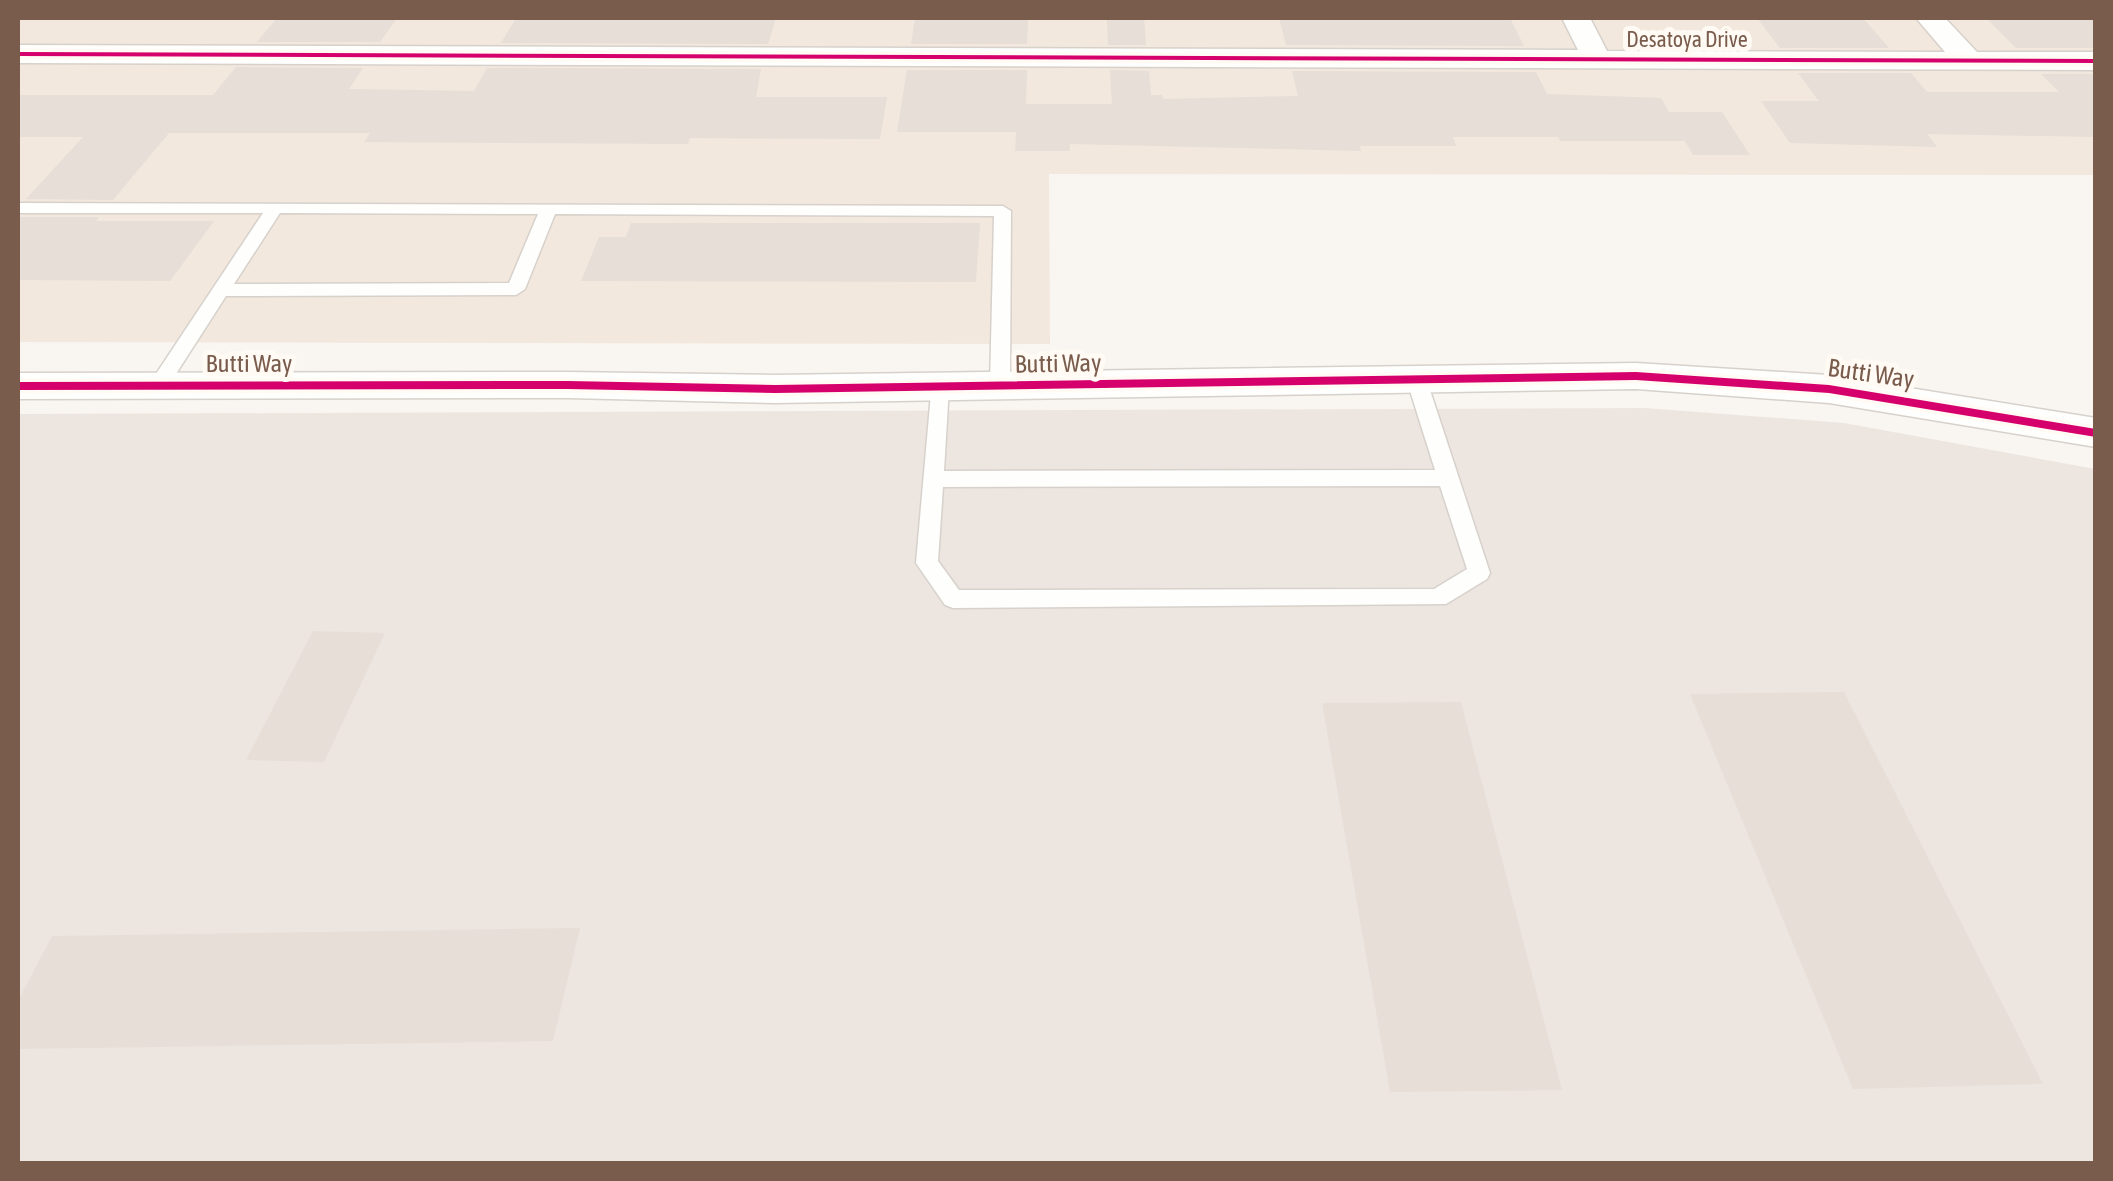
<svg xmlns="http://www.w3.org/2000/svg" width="2113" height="1181" font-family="'Asap Condensed',sans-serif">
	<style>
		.residential { fill: #f2e8de }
		.industrial { fill: #ede5e0 }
		.building { fill: #e6ded7 }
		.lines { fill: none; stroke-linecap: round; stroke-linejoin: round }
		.service-casing { stroke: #d7d1cb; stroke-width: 3 }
		.minor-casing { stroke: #d7d1cb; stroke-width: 3 }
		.service { fill: #fefefd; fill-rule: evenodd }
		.minor { fill: #fefefd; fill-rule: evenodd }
		.cycleway-casing { stroke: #fffaf3; stroke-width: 7 }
		.cycleway { fill: #d6006c; fill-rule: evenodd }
		.labels { text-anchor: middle; stroke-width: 10; stroke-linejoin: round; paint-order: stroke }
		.far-street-label { font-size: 22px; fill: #7a5c4d; stroke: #fffaf3 }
		.street-label { font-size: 25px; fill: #7a5c4d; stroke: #fffaf3 }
	</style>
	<rect width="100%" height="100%" fill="#f9f5f0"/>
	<polygon class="residential" points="18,18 2095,18 2095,175 1049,174 1050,344 18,342"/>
	<polygon class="industrial" points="1644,408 1844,423 2095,469 2095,1163 18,1163 18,414"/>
	<g class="building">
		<polygon points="277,18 397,18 380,42 257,42"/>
		<polygon points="516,18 776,18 768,44 501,43"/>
		<polygon points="915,18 1028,18 1027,44 911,44"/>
		<polygon points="1107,18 1144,18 1146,45 1108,45"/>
		<polygon points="1279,18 1510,18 1524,46 1286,45"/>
		<polygon points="1757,18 1863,18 1889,48 1780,48"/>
		<polygon points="1986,18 2096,18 2096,48 2016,48"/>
		<polygon points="236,67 363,68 349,89 474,91 487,68 761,69 756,97 887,97 880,139 690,138 688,144 364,142 370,133 169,133 113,200 26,199 83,137 18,137 18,95 213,95"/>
		<polygon points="907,70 1027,70 1026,104 1112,104 1110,70 1149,71 1151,95 1162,95 1163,99 1298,96 1292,71 1536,72 1547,94 1661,98 1669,112 1722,112 1750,155 1693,155 1685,141 1560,141 1558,137 1453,137 1456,146 1360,146 1361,151 1070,144 1070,151 1015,151 1016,132 897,132"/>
		<polygon points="1798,73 1911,73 1927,92 2059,92 2041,74 2096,74 2096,137 1927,134 1937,147 1790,143 1761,101 1819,101"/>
		<polygon points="18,217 99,217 96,221 214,221 170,281 18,280"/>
		<polygon points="631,223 980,223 976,282 581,281 599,237 626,237"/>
		<polygon points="313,631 385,633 324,762 246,760"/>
		<polygon points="1844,692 2043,1084 1853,1089 1690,694"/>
		<polygon points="1461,702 1562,1090 1390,1092 1322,703"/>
		<polygon points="580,928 553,1041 18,1049 18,1001 52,936"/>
	</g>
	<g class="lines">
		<defs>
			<g id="service">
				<path d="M18,203L1003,206L1011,211L1010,386L1000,393L990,386L994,216L555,214L525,289L516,295L226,296L165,391L158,393L148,386L263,213H18ZM280,213L538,214L509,283L234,284Z"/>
				<path d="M1416,371L1426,378L1490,573L1487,579L1446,604L953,608L945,605L916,563L932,382L939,380L949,387L944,471L1435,470L1406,378ZM1440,486L1467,569L1434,589L959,590L938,561L943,487Z"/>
			</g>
			<g id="minor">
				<polygon points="1562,18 1590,18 1607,51 1945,52 1916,18 1945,18 1977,52 2096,52 2096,70 18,63 18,45 1578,50"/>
				<polygon points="1636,363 1829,375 2096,418 2096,447 1829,403 1636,389 775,403 568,398 18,399 18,373 568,372 775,375"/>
			</g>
		</defs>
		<use href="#service" class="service-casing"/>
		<use href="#minor" class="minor-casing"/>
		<use href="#service" class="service"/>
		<use href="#minor" class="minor"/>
		<defs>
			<g id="cycleway">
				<polygon points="18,52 2096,59 2096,63 18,56"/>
				<polygon points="1636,372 1829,385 2096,429 2096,437 1829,393 1636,380 775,393 568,389 18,390 18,382 568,381 775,385"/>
			</g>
		</defs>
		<use href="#cycleway" class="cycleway-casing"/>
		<use href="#cycleway" class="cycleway"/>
	</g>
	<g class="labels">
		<g class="far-street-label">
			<text x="1687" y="47">Desatoya Drive</text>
		</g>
		<g class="street-label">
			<text x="249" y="372">Butti Way</text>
			<text transform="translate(1058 363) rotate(-1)" y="9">Butti Way</text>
			<text transform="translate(1871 373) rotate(8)" y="9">Butti Way</text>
		</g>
	</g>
	<rect width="2113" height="1181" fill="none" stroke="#7a5c4d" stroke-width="40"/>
</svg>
